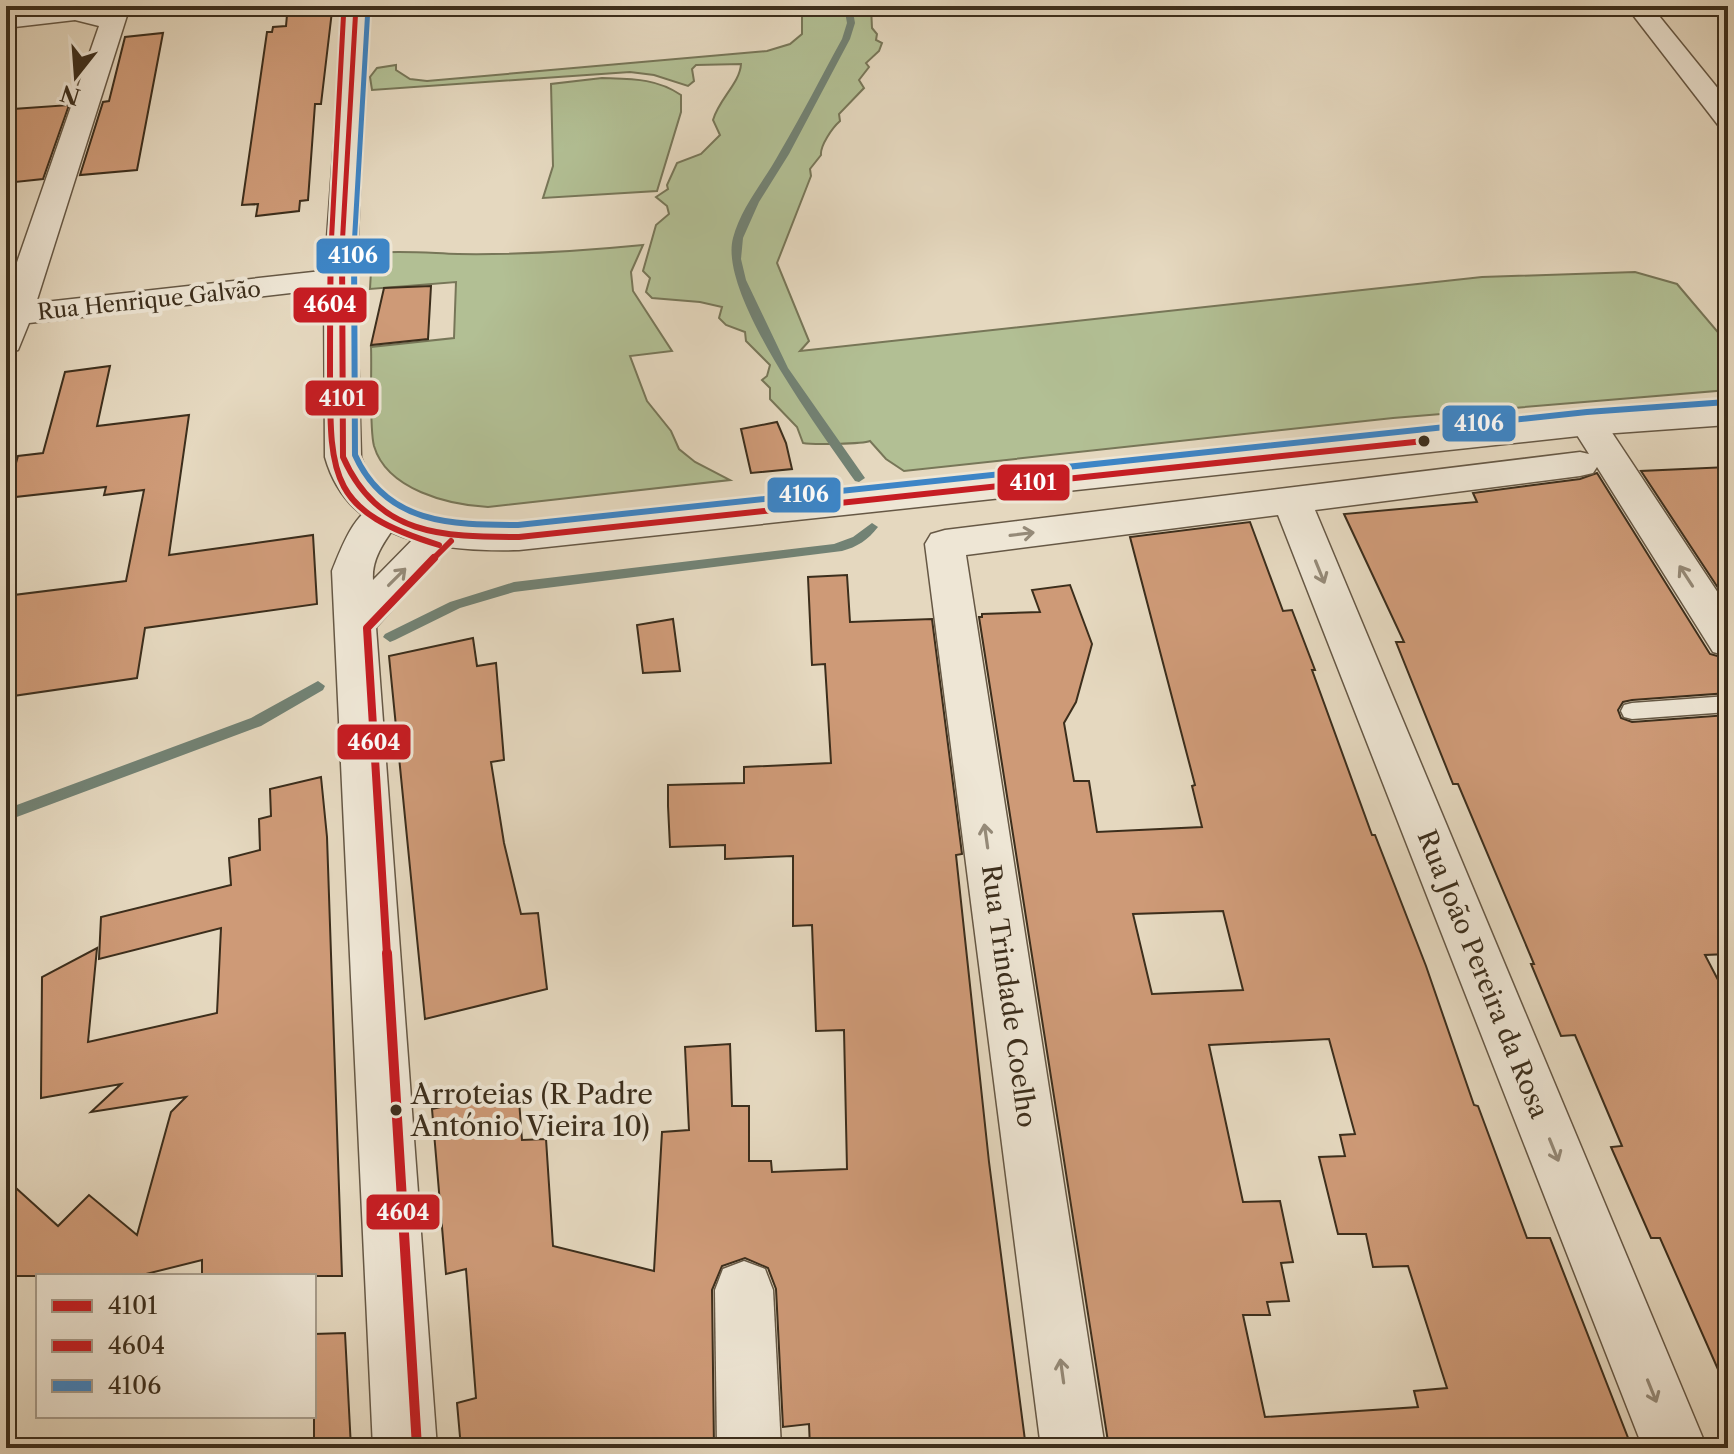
<svg xmlns="http://www.w3.org/2000/svg" width="1734" height="1454" font-family="'Libre Caslon Text',serif">
	<style>
		.green { fill: #b2bf94; stroke: #777658; stroke-width: 2 }
		.lines { fill: none; stroke-linecap: round; stroke-linejoin: round }
		.stream { fill: #728274; fill-rule: evenodd }
		.building { fill: #ce9a77; stroke: #3c2e1c; stroke-width: 2; fill-rule: evenodd }
		.service-casing { stroke: #665845; stroke-width: 3 }
		.minor-casing { stroke: #665845; stroke-width: 3 }
		.tertiary-casing { stroke: #665845; stroke-width: 3 }
		.service { fill: #eee6d5; fill-rule: evenodd }
		.minor { fill: #eee6d5; fill-rule: evenodd }
		.tertiary { fill: #eee6d5; fill-rule: evenodd }
		.bus-1-far1-casing { stroke: #eee6d5; stroke-width: 9 }
		.bus-1-casing { stroke: #eee6d5; stroke-width: 11 }
		.bus-2-far3-casing { stroke: #eee6d5; stroke-width: 9 }
		.bus-2-far2-casing { stroke: #eee6d5; stroke-width: 11 }
		.bus-2-far1-casing { stroke: #eee6d5; stroke-width: 14 }
		.bus-2-casing { stroke: #eee6d5; stroke-width: 16 }
		.bus-3-far1-casing { stroke: #eee6d5; stroke-width: 9 }
		.bus-3-casing { stroke: #eee6d5; stroke-width: 11 }
		.bus-1-far1 { stroke: #c61d23; stroke-width: 5 }
		.bus-1 { stroke: #c61d23; stroke-width: 6 }
		.bus-2-far3 { stroke: #c61d23; stroke-width: 5 }
		.bus-2-far2 { stroke: #c61d23; stroke-width: 6 }
		.bus-2-far1 { stroke: #c61d23; stroke-width: 8 }
		.bus-2 { stroke: #c61d23; stroke-width: 10 }
		.bus-3-far1 { stroke: #3d85c6; stroke-width: 5 }
		.bus-3 { stroke: #3d85c6; stroke-width: 6 }
		.oneway { stroke: #958a78 }
		.bus-dot { fill: #3c2e1c; stroke: #eee6d5; stroke-width: 3 }
		.labels { text-anchor: middle; stroke-width: 8; stroke-linejoin: round; paint-order: stroke }
		.far-street-label { font-size: 22px; fill: #3c2e1c; stroke: #eee6d5 }
		.street-label { font-size: 26px; fill: #3c2e1c; stroke: #eee6d5 }
		.near-bus-label { font-size: 28px; fill: #3c2e1c; stroke: #eee6d5; text-anchor: start }
		.line-badge { stroke: #eee6d5; stroke-width: 3 }
		.badge-label { font-size: 22px; text-anchor: middle; font-weight: bold; fill: #fff }
	</style>
	<rect width="100%" height="100%" fill="#e5d8bf"/>
	<filter id="stains"><feTurbulence type="fractalNoise" baseFrequency=".0025" numOctaves="4"/><feColorMatrix values="0 0 0 0 .2 0 0 0 0 .09 0 0 0 0 .02 0 0 0 .5 -.17"/></filter>
	<radialGradient id="worn" r=".72"><stop offset=".6" stop-color="#630" stop-opacity="0"/><stop offset="1" stop-color="#630" stop-opacity=".3"/></radialGradient>
	<g class="green">
		<path d="M802,6H871L872,28L877,34L876,40L882,43L879,51L866,63L869,67L859,80L864,88L839,114L840,121C832,128 820,146 821,155L810,169L811,176L777,263L809,341L800,351L1482,277L1635,272L1677,284L1728,344V390L1393,418L904,471L886,459L870,441C863,444 812,445 803,443L797,427L770,399V388L762,380L767,376L770,365L746,341L745,332L726,325L719,318L722,307L700,302L652,298L646,292L650,278L643,271L656,225L669,214L667,206L656,197L668,189L667,185L677,163L701,154L720,135L713,120C719,99 740,83 741,64L696,65L692,69L694,81L688,86L654,75L630,72L372,90L370,77L377,68L396,65V70L410,79L427,81L767,51L790,44L802,34Z"/>
		<path d="M602,78C631,79 656,78 681,95V112L657,191L543,198L553,166L551,84Z"/>
		<path d="M643,245L631,272L633,291L672,351L630,356L647,401L671,431L679,449L695,462L730,480L488,507C449,505 387,490 374,446C369,427 372,371 371,347L454,338L456,282L370,289L372,253C401,250 429,253 458,254C520,255 582,251 643,245Z"/>
	</g>
	<g class="lines">
		<g class="stream">
			<path d="M844,6H852L855,23L850,39L789,154L759,202L743,238L741,259L746,280L788,368L865,478L859,482L855,481C822,433 718,295 733,238C741,207 765,180 780,152C802,115 821,77 842,39L847,23Z"/>
			<path d="M872,523L878,527C868,540 857,547 842,551L514,592L460,608L395,640L390,642L383,637L385,634L450,602L514,582L834,544L853,537Z"/>
			<polygon points="318,681 325,686 323,690 261,726 6,821 6,809 251,718"/>
		</g>
	</g>
	<g class="building">
		<polygon points="332,11 321,104 315,104 308,200 300,201 299,211 256,216 258,204 242,205 267,32 272,32 273,27 286,26 287,15"/>
		<polygon points="163,33 137,170 80,175 103,102 109,101 125,37"/>
		<polygon points="69,105 43,179 6,183 6,125 13,109"/>
		<polygon points="431,286 428,339 371,345 384,288"/>
		<polygon points="110,366 97,426 189,415 169,555 313,535 317,604 145,628 137,678 6,697 6,596 126,581 144,490 104,495 106,487 6,498 18,456 43,453 65,372"/>
		<polygon points="777,422 786,443 792,469 751,473 741,429"/>
		<polygon points="1728,467 1728,603 1641,471"/>
		<polygon points="1597,473 1710,654 1728,659 1728,693 1632,700 1623,702 1618,710 1621,718 1632,722 1728,715 1728,954 1705,955 1728,999 1728,1392 1660,1238 1651,1238 1611,1147 1622,1146 1575,1035 1561,1036 1531,964 1534,964 1458,784 1453,784 1396,642 1404,642 1344,514 1477,502 1473,493 1580,479"/>
		<path d="M1250,522L1283,611L1292,610L1315,670H1312L1372,835H1375L1426,966L1474,1105L1478,1106L1527,1238H1550L1632,1448H1109L979,617H982V614L1040,612L1032,590L1070,585L1092,644L1076,702L1064,723L1074,781H1089L1097,832L1202,827L1192,786L1195,785L1130,537ZM1223,911L1243,990L1152,994L1133,914ZM1329,1039L1355,1134L1340,1135L1345,1156L1319,1157L1338,1234H1366L1373,1267L1408,1266L1447,1388L1414,1391L1418,1407L1265,1417L1243,1315H1270L1267,1302L1289,1301L1281,1263L1293,1262L1280,1201L1243,1202L1209,1045Z"/>
		<polygon points="847,575 850,622 932,619 962,854 956,855 989,1162 1026,1448 810,1448 809,1424 783,1427 776,1289 768,1268 745,1258 722,1266 712,1290 714,1448 461,1448 457,1403 476,1398 466,1269 446,1274 432,1109 490,1096 491,1106 519,1100 522,1140 546,1139 553,1246 654,1271 662,1132 689,1130 685,1047 730,1044 732,1106 749,1106 749,1161 771,1161 772,1172 847,1169 844,1030 816,1031 812,925 793,926 793,856 725,859 725,845 670,847 668,806 668,785 744,783 744,767 831,763 825,664 812,665 808,577"/>
		<polygon points="673,619 680,671 643,673 637,625"/>
		<polygon points="473,638 477,666 496,663 504,760 491,762 504,843 521,914 538,913 547,989 425,1019 389,656"/>
		<polygon points="321,777 327,837 342,1276 202,1276 202,1260 138,1276 6,1276 6,1179 58,1226 89,1195 137,1235 171,1112 186,1097 91,1112 121,1084 41,1098 42,977 97,948 88,1042 217,1013 221,928 99,959 101,917 231,885 229,858 260,850 259,819 271,816 270,789"/>
		<polygon points="345,1333 351,1448 314,1448 314,1334"/>
	</g>
	<g class="lines">
		<defs>
			<polygon id="service" points="1728,696 1728,712 1632,719 1624,717 1621,711 1624,705 1632,703"/>
			<g id="minor">
				<polygon points="50,6 88,6 104,10 106,6 130,6 36,303 340,269 351,272 356,279 351,286 29,323 18,350 6,353 6,294 99,26 75,20 6,28 6,12"/>
				<polygon points="1626,6 1651,6 1728,101 1728,127 1718,125"/>
				<polygon points="1588,413 1601,416 1728,608 1728,656 1713,652 1597,467 1593,473 1580,476 1315,510 1707,1448 1643,1448 1278,515 966,555 1105,1448 1041,1448 925,544 931,534 945,530 1580,452 1589,454 1570,424 1575,416"/>
				<path d="M385,500L399,504L404,513C391,534 371,554 373,580L428,524L442,520L456,524L461,533L376,627L437,1448H373L332,571C343,544 355,509 385,500Z"/>
				<polygon points="744,1261 765,1269 773,1290 781,1448 717,1448 715,1290 723,1269"/>
			</g>
			<path id="tertiary" d="M344,6H368L356,279L361,457C382,524 460,525 519,524L1588,413L1728,403V425L1588,435L519,550C442,552 349,543 325,457L324,279Z"/>
		</defs>
		<use href="#service" class="service-casing"/>
		<use href="#minor" class="minor-casing"/>
		<use href="#tertiary" class="tertiary-casing"/>
		<use href="#service" class="service"/>
		<use href="#minor" class="minor"/>
		<use href="#tertiary" class="tertiary"/>
		<defs>
			<polyline id="bus-1-far1" points="342,248 356,6"/>
			<path id="bus-1" d="M342,246L343,457C378,536 442,537 519,537L1424,441"/>
			<polyline id="bus-2-far3" points="331,248 344,6"/>
			<g id="bus-2-far2">
				<path d="M331,246C330,289 330,332 330,376C330,479 331,512 439,545"/>
				<polyline points="432,560 451,541"/>
			</g>
			<polyline id="bus-2-far1" points="387,955 367,628 434,558"/>
			<polyline id="bus-2" points="387,953 417,1447"/>
			<polyline id="bus-3-far1" points="354,248 368,7"/>
			<path id="bus-3" d="M354,246L355,455C386,524 451,525 518,525L1587,412L1727,402"/>
		</defs>
		<use href="#bus-1-far1" class="bus-1-far1-casing"/>
		<use href="#bus-1" class="bus-1-casing"/>
		<use href="#bus-2-far3" class="bus-2-far3-casing"/>
		<use href="#bus-2-far2" class="bus-2-far2-casing"/>
		<use href="#bus-2-far1" class="bus-2-far1-casing"/>
		<use href="#bus-2" class="bus-2-casing"/>
		<use href="#bus-3-far1" class="bus-3-far1-casing"/>
		<use href="#bus-3" class="bus-3-casing"/>
		<use href="#bus-1-far1" class="bus-1-far1"/>
		<use href="#bus-1" class="bus-1"/>
		<use href="#bus-2-far3" class="bus-2-far3"/>
		<use href="#bus-2-far2" class="bus-2-far2"/>
		<use href="#bus-2-far1" class="bus-2-far1"/>
		<use href="#bus-2" class="bus-2"/>
		<use href="#bus-3-far1" class="bus-3-far1"/>
		<use href="#bus-3" class="bus-3"/>
	</g>
	<defs><path id="oneway-shaft" d="M-6 0H5M1.5-3L5.5 0L1.5 3" fill="none" stroke-width="1.6" stroke-linecap="round" stroke-linejoin="round" transform="scale(2)"/></defs>
	<g class="oneway">
		<use href="#oneway-shaft" transform="translate(1022 534) rotate(-7)"/>
		<use href="#oneway-shaft" transform="translate(1320 572) rotate(68)"/>
		<use href="#oneway-shaft" transform="translate(1686 576) rotate(-123)"/>
		<use href="#oneway-shaft" transform="translate(397 577) rotate(-45)"/>
		<use href="#oneway-shaft" transform="translate(986 836) rotate(-98)"/>
		<use href="#oneway-shaft" transform="translate(1554 1150) rotate(68)"/>
		<use href="#oneway-shaft" transform="translate(1062 1371) rotate(-98)"/>
		<use href="#oneway-shaft" transform="translate(1652 1391) rotate(68)"/>
	</g>
	<g class="bus-dot">
		<circle cx="1424" cy="441" r="7"/>
		<circle cx="396" cy="1110" r="7"/>
	</g>
	<g class="labels">
		<g class="far-street-label">
			<text transform="translate(149 300) rotate(-6)" y="8">Rua Henrique Galvão</text>
		</g>
		<g class="street-label">
			<text transform="translate(1483 974) rotate(68)" y="9">Rua João Pereira da Rosa</text>
			<text transform="translate(1009 996) rotate(82)" y="9">Rua Trindade Coelho</text>
		</g>
		<g class="near-bus-label">
			<text x="411" y="1104">Arroteias (R Padre<tspan x="411" dy="32">António Vieira 10)</tspan></text>
		</g>
	</g>
	<g class="line-badge">
		<rect x="315" y="237" width="76" height="38" rx="8" fill="#3d85c6"/>
		<rect x="292" y="286" width="76" height="38" rx="8" fill="#c61d23"/>
		<rect x="304" y="379" width="76" height="38" rx="8" fill="#c61d23"/>
		<rect x="1441" y="404" width="76" height="39" rx="8" fill="#3d85c6"/>
		<rect x="996" y="463" width="75" height="39" rx="8" fill="#c61d23"/>
		<rect x="766" y="476" width="76" height="38" rx="8" fill="#3d85c6"/>
		<rect x="336" y="723" width="76" height="38" rx="8" fill="#c61d23"/>
		<rect x="365" y="1193" width="76" height="38" rx="8" fill="#c61d23"/>
	</g>
	<g class="badge-label">
		<text x="353" y="263">4106</text>
		<text x="330" y="312">4604</text>
		<text x="342" y="406">4101</text>
		<text x="1479" y="431">4106</text>
		<text x="1033" y="490">4101</text>
		<text x="804" y="502">4106</text>
		<text x="374" y="750">4604</text>
		<text x="403" y="1220">4604</text>
	</g>
	<rect width="1734" height="1454" fill="none" stroke="#e5d8bf" stroke-width="32"/>
	<rect x="8" y="8" width="1718" height="1438" fill="none" stroke="#3c2e1c" stroke-width="4"/>
	<rect x="16" y="16" width="1702" height="1422" fill="none" stroke="#3c2e1c" stroke-width="2"/>
	<rect x="36" y="1274" width="280" height="144" fill="#eee6d5" stroke="#a79c8b" stroke-width="2"/>
	<rect x="52" y="1300" width="40" height="12" fill="#c61d23" stroke="#a79c8b" stroke-width="2"/>
	<text x="108" y="1314" font-size="24" fill="#3c2e1c">4101</text>
	<rect x="52" y="1340" width="40" height="12" fill="#c61d23" stroke="#a79c8b" stroke-width="2"/>
	<text x="108" y="1354" font-size="24" fill="#3c2e1c">4604</text>
	<rect x="52" y="1380" width="40" height="12" fill="#3d85c6" stroke="#a79c8b" stroke-width="2"/>
	<text x="108" y="1394" font-size="24" fill="#3c2e1c">4106</text>
	<g transform="translate(76 76) rotate(197)" stroke="#eee6d5" stroke-width="6" paint-order="stroke">
	<path d="M0-6L14 30L0 20L-14 30Z" fill="#3c2e1c"/>
	<text y="-12" font-size="22" font-weight="bold" text-anchor="middle" fill="#3c2e1c">N</text>
	</g>
	<rect width="100%" height="100%" filter="url(#stains)"/>
	<rect width="100%" height="100%" fill="url(#worn)"/>
</svg>
